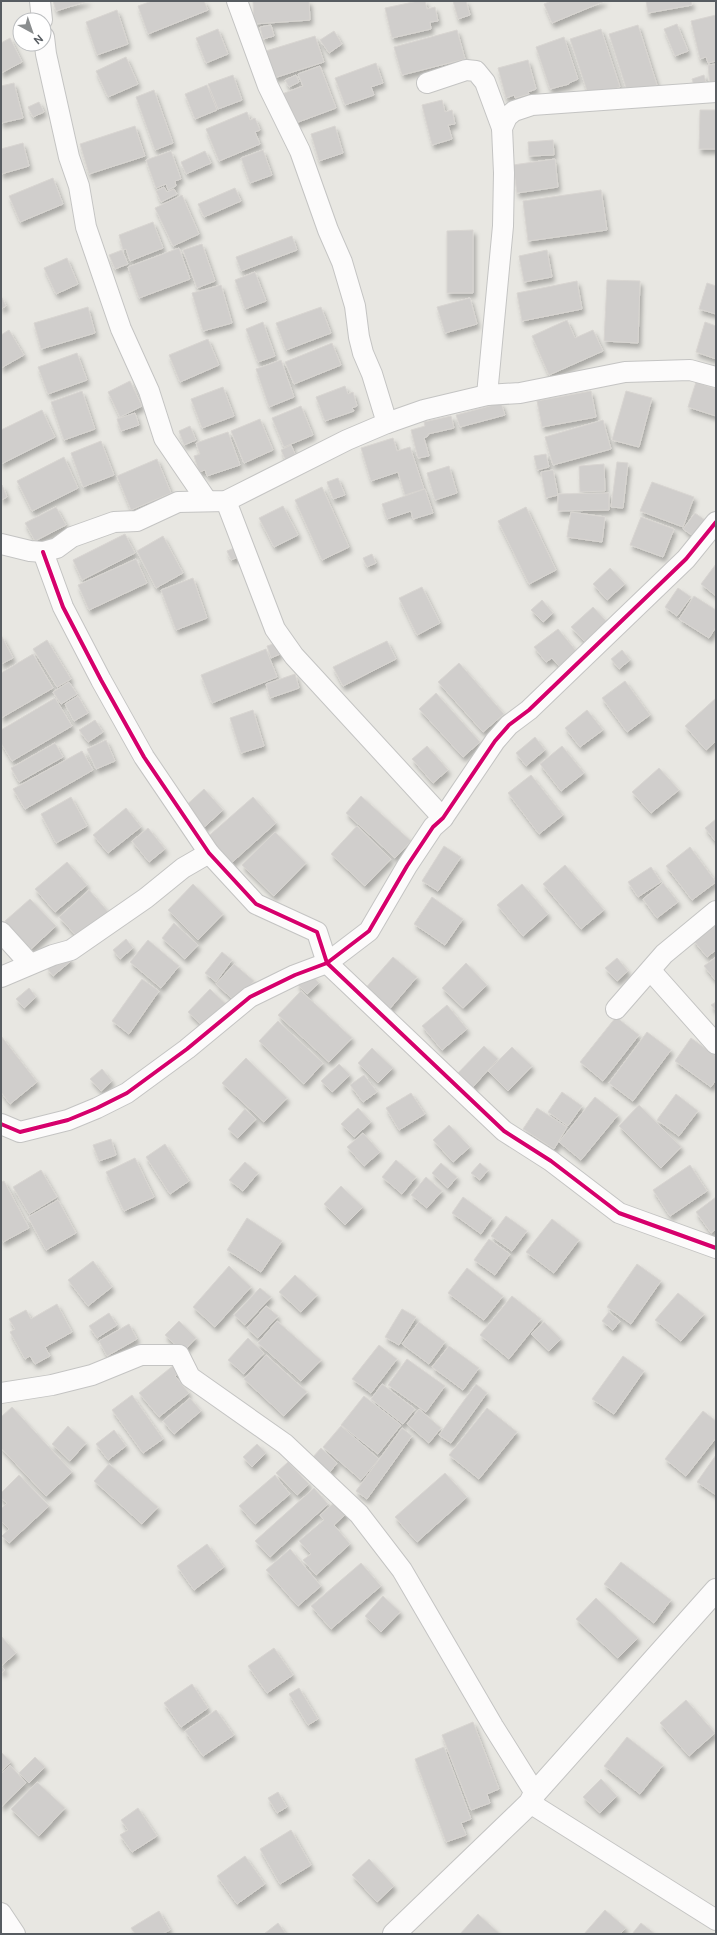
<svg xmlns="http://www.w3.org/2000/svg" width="717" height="1935" font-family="'DM Sans',sans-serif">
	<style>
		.building { fill: #d0cecc; stroke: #d8d5d1; filter: url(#shadow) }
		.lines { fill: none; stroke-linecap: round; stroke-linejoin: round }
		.minor-casing { stroke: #c4c4c3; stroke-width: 22 }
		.tertiary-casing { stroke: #c4c4c3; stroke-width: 24 }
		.minor { stroke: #fcfbfb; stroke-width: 20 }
		.tertiary { stroke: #fcfbfb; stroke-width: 22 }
		.cycleway-casing { stroke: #fff; stroke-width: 6 }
		.cycleway { stroke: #d6006c; stroke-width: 4 }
	</style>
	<defs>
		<filter id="shadow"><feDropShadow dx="2.5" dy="4.5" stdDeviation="2" flood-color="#0004"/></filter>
	</defs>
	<rect width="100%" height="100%" fill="#e8e7e2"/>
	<g class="building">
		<polygon points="53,1 88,1 56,11"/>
		<polygon points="152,1 204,1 208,10 148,34 138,6"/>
		<polygon points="253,1 309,1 310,20 254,24"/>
		<polygon points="418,1 425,1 427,9 435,7 438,21 430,22 431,29 392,38 385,8"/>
		<polygon points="453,1 466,1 470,15 458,19"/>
		<polygon points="551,1 605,1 552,23 544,4"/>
		<polygon points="646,1 691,1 692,5 648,13"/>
		<polygon points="117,10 128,44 97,55 86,22"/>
		<polygon points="716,15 716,61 708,63 706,57 700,59 691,21"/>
		<polygon points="677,24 688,51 675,56 664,29"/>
		<polygon points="271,25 274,36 263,39 260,27"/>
		<polygon points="638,25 657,85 628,94 609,34"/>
		<polygon points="218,29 228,54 206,63 196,38"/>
		<polygon points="601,29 620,87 589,97 570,39"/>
		<polygon points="457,30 465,59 402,75 394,47"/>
		<polygon points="334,31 342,44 329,53 320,40"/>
		<polygon points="315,36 324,62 274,78 266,51"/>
		<polygon points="564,37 578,79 569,83 569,84 550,89 536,47"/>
		<polygon points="10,38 22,62 1,73 1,43"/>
		<polygon points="126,57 138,84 108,97 96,71"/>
		<polygon points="528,60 536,89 528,92 529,94 515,98 514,95 506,98 498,68"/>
		<polygon points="376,63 383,83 371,87 374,95 345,105 335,78"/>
		<polygon points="716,64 716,87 710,87 708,65"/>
		<polygon points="320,66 336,108 293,124 282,94 303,86 298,74"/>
		<polygon points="233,75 242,100 218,109 208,84"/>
		<polygon points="296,75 299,82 289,87 285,80"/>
		<polygon points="704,75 707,86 695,89 692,79"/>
		<polygon points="14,83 23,118 1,123 1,86"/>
		<polygon points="207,85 217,110 195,119 185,94"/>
		<polygon points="154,90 173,143 155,150 136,97"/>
		<polygon points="442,100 445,112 452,110 455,124 448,125 452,139 432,145 422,105"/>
		<polygon points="39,102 44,112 33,117 28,107"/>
		<polygon points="700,110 716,110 716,149 699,149"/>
		<polygon points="247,112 250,120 255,118 260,130 255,132 260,144 219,161 206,129"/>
		<polygon points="135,126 145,156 89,174 80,144"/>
		<polygon points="335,126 343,153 319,161 311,134"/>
		<polygon points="553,140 554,155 529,156 528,142"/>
		<polygon points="23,143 29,166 1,174 1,149"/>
		<polygon points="263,150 272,175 250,183 241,158"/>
		<polygon points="171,151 181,179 175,181 176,186 168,190 166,184 156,188 146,160"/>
		<polygon points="205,151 211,163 186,174 181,162"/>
		<polygon points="555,159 558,187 517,193 513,165"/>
		<polygon points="53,178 63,204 20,222 9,196"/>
		<polygon points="164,187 167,192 174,189 177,194 161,202 156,191"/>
		<polygon points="235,188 241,201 204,217 198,204"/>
		<polygon points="601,190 607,230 528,241 523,201"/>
		<polygon points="182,195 199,234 173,246 155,208"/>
		<polygon points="153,222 163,248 130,261 126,249 123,250 119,235"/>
		<polygon points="473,230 473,293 447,293 447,231"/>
		<polygon points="292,236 297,250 241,271 236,257"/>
		<polygon points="202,244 215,281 197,288 183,250"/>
		<polygon points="179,248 190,279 139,298 128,267"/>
		<polygon points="122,250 128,264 115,269 109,255"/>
		<polygon points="547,250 552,277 524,282 519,256"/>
		<polygon points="67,258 78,284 56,294 44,268"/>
		<polygon points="255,272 266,301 245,309 235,280"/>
		<polygon points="607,280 640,281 638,343 604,341"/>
		<polygon points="577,281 582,309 522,321 517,293"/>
		<polygon points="707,283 716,286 716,314 699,309"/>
		<polygon points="221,285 232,323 203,331 192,293"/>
		<polygon points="1,296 6,306 1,309"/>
		<polygon points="470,298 477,324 445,333 437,307"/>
		<polygon points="88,307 95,333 41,349 34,323"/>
		<polygon points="321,307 331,333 286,350 276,323"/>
		<polygon points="567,320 575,338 593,330 603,351 549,375 532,336"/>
		<polygon points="263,322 275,356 258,362 246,329"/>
		<polygon points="705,322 716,326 716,359 696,352"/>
		<polygon points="9,330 24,355 1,368 1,335"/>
		<polygon points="208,339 219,365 180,382 169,355"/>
		<polygon points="332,343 341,365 294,384 285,362"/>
		<polygon points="77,353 87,380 48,394 38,367"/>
		<polygon points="281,360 294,397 269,407 256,369"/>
		<polygon points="130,381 142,406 120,417 108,392"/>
		<polygon points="696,382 716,389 716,416 688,407"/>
		<polygon points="345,386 348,394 353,392 357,406 352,408 354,411 325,421 316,397"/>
		<polygon points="223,387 234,416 202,428 191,399"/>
		<polygon points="82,391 95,429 64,440 51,402"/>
		<polygon points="591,391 596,417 542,427 537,401"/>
		<polygon points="626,391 652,398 639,447 612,440"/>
		<polygon points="501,403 505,415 460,427 456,415"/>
		<polygon points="301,406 313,435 284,447 272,418"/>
		<polygon points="42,410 55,437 1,464 1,430"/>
		<polygon points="135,413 139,425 121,431 117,419"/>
		<polygon points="451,416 454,428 428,434 428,436 424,438 429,456 418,458 411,430 425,426 424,422"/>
		<polygon points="260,419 273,450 244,463 231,431"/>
		<polygon points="603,420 611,449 553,465 545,437"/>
		<polygon points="190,426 196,440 184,445 179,431"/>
		<polygon points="228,432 240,465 207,476 205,470 199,472 194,456 200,454 196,443"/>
		<polygon points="393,438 397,451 410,447 424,489 405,495 398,472 371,481 361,448"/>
		<polygon points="101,441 114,475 83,487 71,453"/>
		<polygon points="291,445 296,456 286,461 281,450"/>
		<polygon points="546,454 549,467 537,470 534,456"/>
		<polygon points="64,457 78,488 32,511 17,481"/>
		<polygon points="157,459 171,493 131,510 117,476"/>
		<polygon points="617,462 628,463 623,508 611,507"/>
		<polygon points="604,464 605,491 580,492 579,466"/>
		<polygon points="449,466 457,493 435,500 427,473"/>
		<polygon points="553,470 558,495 546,498 541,472"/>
		<polygon points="338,478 345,495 333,499 327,482"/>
		<polygon points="652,482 694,497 683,527 640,511"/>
		<polygon points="2,485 7,497 1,500 1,486"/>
		<polygon points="322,487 349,547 322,560 295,500"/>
		<polygon points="425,489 433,513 413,519 411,511 387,519 382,504"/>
		<polygon points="609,493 609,510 558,511 558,494"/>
		<polygon points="283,506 298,535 274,547 259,518"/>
		<polygon points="56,507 66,525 35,541 25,523"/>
		<polygon points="526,507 556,570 529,584 498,521"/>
		<polygon points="571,512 605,517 602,542 567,537"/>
		<polygon points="695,513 705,520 693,536 683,529"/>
		<polygon points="641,517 674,529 663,557 630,545"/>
		<polygon points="125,534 135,553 82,580 73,560"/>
		<polygon points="163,536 183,573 156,588 137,551"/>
		<polygon points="239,546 243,555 231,560 227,551"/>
		<polygon points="372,554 376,563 367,567 363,558"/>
		<polygon points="136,559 147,583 89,610 78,585"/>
		<polygon points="716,564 716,596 701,584"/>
		<polygon points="610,568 625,584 607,600 593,584"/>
		<polygon points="193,578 207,618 176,630 161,590"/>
		<polygon points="422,587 440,623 417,635 399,598"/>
		<polygon points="678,588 691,597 677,616 665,607"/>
		<polygon points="694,596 716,610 716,627 709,638 679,619"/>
		<polygon points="542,600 553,613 543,622 531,610"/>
		<polygon points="593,607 608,623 586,643 571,627"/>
		<polygon points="558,629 577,652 559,666 552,658 546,662 534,647"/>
		<polygon points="1,635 13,658 1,664"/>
		<polygon points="47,640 71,679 57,687 33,649"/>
		<polygon points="387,641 396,659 343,686 333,667"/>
		<polygon points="276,643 280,654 271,658 267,646"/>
		<polygon points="266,649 277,677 212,703 201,675"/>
		<polygon points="622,650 630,660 619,669 611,659"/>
		<polygon points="33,654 53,688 1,718 1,673"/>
		<polygon points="459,663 504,714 483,732 438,682"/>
		<polygon points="295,674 299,688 270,698 266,684"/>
		<polygon points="625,681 650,715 627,732 602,698"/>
		<polygon points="69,682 77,694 61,704 53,692"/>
		<polygon points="436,693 480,742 463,757 419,709"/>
		<polygon points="78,696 88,713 74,721 65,704"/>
		<polygon points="55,698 72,726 12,761 1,743 1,730"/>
		<polygon points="716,698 716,741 706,750 685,726"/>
		<polygon points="253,710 264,746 241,753 230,718"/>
		<polygon points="587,710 603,730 580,747 565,728"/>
		<polygon points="95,720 103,732 88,742 79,730"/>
		<polygon points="535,737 545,750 526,766 516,753"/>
		<polygon points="106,740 115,761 96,769 87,749"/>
		<polygon points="55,743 63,757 19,782 11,768"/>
		<polygon points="427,746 448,770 433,783 412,759"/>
		<polygon points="562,746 584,773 561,791 540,764"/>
		<polygon points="82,751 93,770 25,809 13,789"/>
		<polygon points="659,768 679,790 651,813 632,792"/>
		<polygon points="531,775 563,815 539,834 508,793"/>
		<polygon points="204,789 223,810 200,831 181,810"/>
		<polygon points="361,796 411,841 395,858 346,813"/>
		<polygon points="71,797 87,826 56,843 41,814"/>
		<polygon points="253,797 276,823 228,866 204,840"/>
		<polygon points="126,808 141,827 108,853 93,835"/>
		<polygon points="716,819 716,842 705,828"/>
		<polygon points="357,826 391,859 365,886 331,854"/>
		<polygon points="148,828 165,849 149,862 132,841"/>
		<polygon points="275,832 306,863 274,896 242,865"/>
		<polygon points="444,846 461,857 438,891 422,881"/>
		<polygon points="690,847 716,882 692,900 666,866"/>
		<polygon points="67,862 87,885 55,912 35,889"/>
		<polygon points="565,865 604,910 581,929 543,884"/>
		<polygon points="651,867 661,882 638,897 628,882"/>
		<polygon points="663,883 678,902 657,918 643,899"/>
		<polygon points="193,884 223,914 198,940 168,910"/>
		<polygon points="522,884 548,914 523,936 497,905"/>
		<polygon points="89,890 110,914 81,941 59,917"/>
		<polygon points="432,897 463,919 445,945 414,924"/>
		<polygon points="30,899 56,926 31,949 5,921"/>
		<polygon points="716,922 716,950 707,957 693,940"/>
		<polygon points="174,923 198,945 185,959 162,938"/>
		<polygon points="126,939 133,948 120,959 113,950"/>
		<polygon points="148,940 179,966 161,988 130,962"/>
		<polygon points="222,952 232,960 216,982 205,973"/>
		<polygon points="65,954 71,961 53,976 47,968"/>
		<polygon points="393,957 417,977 387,1012 363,991"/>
		<polygon points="716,957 716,981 704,966"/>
		<polygon points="617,958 628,971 617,981 605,968"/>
		<polygon points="466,963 487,985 463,1008 442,988"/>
		<polygon points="234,964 254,981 236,1002 216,984"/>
		<polygon points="309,972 319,983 307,994 297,984"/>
		<polygon points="142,979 159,991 129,1034 112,1021"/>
		<polygon points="29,988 36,997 24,1008 16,999"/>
		<polygon points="210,989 228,1006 206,1029 188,1012"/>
		<polygon points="301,991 352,1038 329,1062 278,1015"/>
		<polygon points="716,1002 716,1011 711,1005"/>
		<polygon points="447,1005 467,1029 442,1050 422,1026"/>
		<polygon points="616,1017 639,1035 603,1081 580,1062"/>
		<polygon points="278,1021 323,1063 304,1084 259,1041"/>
		<polygon points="647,1032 671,1050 633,1101 609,1083"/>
		<polygon points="1,1036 37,1082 10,1104 1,1092"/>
		<polygon points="691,1038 716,1056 716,1080 711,1087 675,1061"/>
		<polygon points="484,1046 498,1059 472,1088 457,1074"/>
		<polygon points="512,1047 532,1066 508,1091 488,1071"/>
		<polygon points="372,1048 393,1068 378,1083 358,1063"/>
		<polygon points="246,1058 287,1098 264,1122 222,1083"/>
		<polygon points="339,1064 350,1075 332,1092 321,1081"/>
		<polygon points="102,1069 112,1081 101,1091 90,1079"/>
		<polygon points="364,1075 377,1092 363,1102 350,1085"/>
		<polygon points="562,1092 582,1106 568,1126 548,1112"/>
		<polygon points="411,1093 425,1114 399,1130 386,1108"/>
		<polygon points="676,1094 698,1111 679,1136 657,1120"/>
		<polygon points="595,1097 618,1115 581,1160 559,1142"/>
		<polygon points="639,1105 681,1147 661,1168 619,1126"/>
		<polygon points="358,1108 371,1122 354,1137 341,1124"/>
		<polygon points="537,1108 567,1127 554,1149 523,1129"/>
		<polygon points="245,1109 256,1119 238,1138 228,1129"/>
		<polygon points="449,1125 470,1147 453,1162 433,1140"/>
		<polygon points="363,1133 380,1152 364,1166 347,1147"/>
		<polygon points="111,1139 116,1155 99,1161 93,1145"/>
		<polygon points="165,1144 189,1181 170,1194 146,1157"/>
		<polygon points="135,1158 154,1197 124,1211 106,1172"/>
		<polygon points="396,1160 416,1177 402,1194 382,1177"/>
		<polygon points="245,1162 258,1173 243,1191 229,1180"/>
		<polygon points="441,1163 457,1177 448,1188 432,1173"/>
		<polygon points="480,1163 488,1170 480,1180 471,1173"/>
		<polygon points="690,1165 707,1191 670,1216 653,1190"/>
		<polygon points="41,1170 57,1197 29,1214 13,1187"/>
		<polygon points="426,1177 442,1191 427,1208 411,1195"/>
		<polygon points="4,1181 29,1228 3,1242 1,1238 1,1182"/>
		<polygon points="341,1186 363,1207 345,1225 324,1204"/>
		<polygon points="463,1197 492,1218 481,1234 452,1213"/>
		<polygon points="716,1197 716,1229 711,1233 696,1212"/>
		<polygon points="58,1200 76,1233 46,1250 28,1217"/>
		<polygon points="506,1216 527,1231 512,1251 491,1236"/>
		<polygon points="247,1218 282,1241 261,1272 227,1250"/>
		<polygon points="552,1219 579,1240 554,1273 526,1252"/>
		<polygon points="489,1239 510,1254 495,1275 474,1260"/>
		<polygon points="93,1261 112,1287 88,1306 68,1280"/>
		<polygon points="637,1264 661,1281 631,1324 607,1307"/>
		<polygon points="229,1266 251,1287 215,1327 193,1307"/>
		<polygon points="467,1268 503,1296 484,1320 448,1293"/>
		<polygon points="295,1275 317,1295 301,1312 279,1292"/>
		<polygon points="260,1288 271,1297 245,1325 234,1315"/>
		<polygon points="678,1293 704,1314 681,1341 655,1320"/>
		<polygon points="512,1296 541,1319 509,1359 480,1335"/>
		<polygon points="57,1304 72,1332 45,1347 50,1356 35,1364 30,1356 25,1359 10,1332 15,1329 9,1319 26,1310 31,1319"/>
		<polygon points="266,1306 278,1316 258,1338 247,1328"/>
		<polygon points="402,1309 416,1317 399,1345 385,1337"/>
		<polygon points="609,1312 620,1321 613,1330 602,1321"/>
		<polygon points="109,1313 117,1325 97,1338 89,1326"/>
		<polygon points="179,1321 196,1338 183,1352 165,1335"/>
		<polygon points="277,1321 321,1360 301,1381 258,1343"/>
		<polygon points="419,1322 445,1342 429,1364 402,1344"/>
		<polygon points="544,1322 561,1339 549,1351 531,1334"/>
		<polygon points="129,1324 137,1339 107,1356 99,1341"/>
		<polygon points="248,1338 264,1353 244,1374 228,1360"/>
		<polygon points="379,1345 397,1359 371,1393 352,1379"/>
		<polygon points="449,1346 479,1368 463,1390 432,1367"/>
		<polygon points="266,1355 307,1392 284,1416 244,1379"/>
		<polygon points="623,1356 644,1371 614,1414 592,1399"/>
		<polygon points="407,1359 445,1386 426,1412 388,1385"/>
		<polygon points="179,1361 184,1369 175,1376 189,1393 159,1417 139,1393"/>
		<polygon points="382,1384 415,1409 403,1424 371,1399"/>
		<polygon points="476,1384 487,1393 451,1443 439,1435"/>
		<polygon points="132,1395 163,1439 143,1453 112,1410"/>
		<polygon points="364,1396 401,1425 378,1454 341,1425"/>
		<polygon points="190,1398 201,1411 174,1434 163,1421"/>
		<polygon points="12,1407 72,1472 46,1496 1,1448 1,1417"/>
		<polygon points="487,1408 517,1432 479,1479 449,1455"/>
		<polygon points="419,1409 441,1428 429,1443 407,1424"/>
		<polygon points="703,1411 716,1421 716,1438 686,1476 665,1459"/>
		<polygon points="68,1426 86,1443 70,1461 52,1444"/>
		<polygon points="341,1426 379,1459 361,1480 323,1447"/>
		<polygon points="402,1428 412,1436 367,1499 356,1491"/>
		<polygon points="114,1430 126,1446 108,1460 96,1444"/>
		<polygon points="257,1444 266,1453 252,1467 243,1457"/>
		<polygon points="321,1448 337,1463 330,1472 313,1457"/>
		<polygon points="716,1455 716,1495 697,1482"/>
		<polygon points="288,1462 309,1484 297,1495 276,1473"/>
		<polygon points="109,1464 158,1507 142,1524 94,1481"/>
		<polygon points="445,1473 467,1497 417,1542 395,1517"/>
		<polygon points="19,1475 49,1506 9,1543 2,1536 9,1529 1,1521 1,1509 7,1503 1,1498 1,1493"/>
		<polygon points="275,1475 290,1494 255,1524 239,1506"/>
		<polygon points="314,1488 328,1504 270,1557 255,1541"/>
		<polygon points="336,1501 347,1513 334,1525 350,1544 316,1575 303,1560 311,1554 299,1541 324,1520 320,1515"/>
		<polygon points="207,1544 224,1567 194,1590 177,1566"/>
		<polygon points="290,1549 321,1586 298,1606 266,1570"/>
		<polygon points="621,1562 671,1600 654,1623 604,1584"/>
		<polygon points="361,1563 381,1586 331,1629 311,1606"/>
		<polygon points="383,1596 400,1612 381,1632 365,1616"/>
		<polygon points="596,1598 638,1638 618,1658 576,1619"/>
		<polygon points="1,1636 16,1653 1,1666 5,1670 1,1673"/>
		<polygon points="274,1648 293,1675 267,1693 248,1666"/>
		<polygon points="192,1684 208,1708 181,1727 164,1703"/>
		<polygon points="299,1688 318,1719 308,1725 289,1694"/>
		<polygon points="686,1700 715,1733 689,1756 660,1723"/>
		<polygon points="216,1710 234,1735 203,1756 185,1731"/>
		<polygon points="473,1722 499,1789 487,1794 490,1803 471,1810 442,1735"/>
		<polygon points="627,1737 663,1765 640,1794 604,1766"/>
		<polygon points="444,1747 471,1819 461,1823 466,1835 446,1842 415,1759"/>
		<polygon points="1,1752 11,1762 1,1771"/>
		<polygon points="35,1757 45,1767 29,1783 19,1773"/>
		<polygon points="10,1765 26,1783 1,1807 1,1774"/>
		<polygon points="601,1779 617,1796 600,1813 583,1797"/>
		<polygon points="37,1782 65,1808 39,1836 11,1809"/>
		<polygon points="278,1792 287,1807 277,1813 268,1798"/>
		<polygon points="138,1808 157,1836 132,1852 120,1835 128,1830 121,1820"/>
		<polygon points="291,1830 311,1865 280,1884 260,1849"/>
		<polygon points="245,1856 265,1884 237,1904 217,1876"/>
		<polygon points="369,1859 394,1886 377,1902 352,1875"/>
		<polygon points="605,1910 626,1928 620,1934 584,1934"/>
		<polygon points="159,1911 170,1930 162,1934 135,1934 131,1928"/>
		<polygon points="478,1914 500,1934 460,1934"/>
		<polygon points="278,1923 286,1934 264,1934"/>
		<polygon points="641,1923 655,1934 632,1934"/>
	</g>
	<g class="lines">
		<defs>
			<g id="minor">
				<polyline points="40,1 42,20"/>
				<polyline points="237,1 268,86 300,151 328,230 342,262 355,306 359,337 363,353 372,374 387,423"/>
				<polyline points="44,37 46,54 69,157 79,186 86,227 121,329 149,391 164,438 207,501"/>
				<polyline points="427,83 466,70 476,71 485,82 502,128"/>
				<polyline points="487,395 503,226 504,173 502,128 507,117 514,111 532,105 716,92"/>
				<polyline points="226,501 275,629 294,656 443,818"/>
				<polyline points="1,544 30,551 43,552 57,548 72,537 114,522 137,521 178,502 226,501 347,440 387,423 424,410 487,395 520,393 625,372 690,370 716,377"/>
				<polyline points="43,552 63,607 101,680 144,757 209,853 256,904 317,932 327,963 504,1131 551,1161 619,1213 716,1248"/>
				<polyline points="1,932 30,964"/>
				<polyline points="651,971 716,1044"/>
				<polyline points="1,977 53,955 71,950 146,898 183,868 209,853"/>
				<polyline points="616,1009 664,954 716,911"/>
				<polyline points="1,1124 20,1132 68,1120 97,1108 127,1093 187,1049 250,997 295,975 327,963 369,931 407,866 433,827 443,818 495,741 509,725 529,710 686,559 716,522"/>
				<polyline points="1,1393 52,1385 92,1375 141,1355 179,1355 190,1377 285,1444 359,1514 402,1570 493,1726 535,1793"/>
				<polyline points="530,1803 716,1920"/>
				<polyline points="1,1913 15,1934"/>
			</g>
			<polyline id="tertiary" points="394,1934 530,1803 535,1793 716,1590"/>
		</defs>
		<use href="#minor" class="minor-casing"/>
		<use href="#tertiary" class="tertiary-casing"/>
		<use href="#minor" class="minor"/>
		<use href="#tertiary" class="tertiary"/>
		<defs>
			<g id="cycleway">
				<polyline points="43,552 63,607 101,680 144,757 209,853 256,904 317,932 327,963 504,1131 551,1161 619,1213 716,1248"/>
				<polyline points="1,1124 20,1132 68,1120 97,1108 127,1093 187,1049 250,997 295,975 327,963 369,931 407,866 433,827 443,818 495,741 509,725 529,710 686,559 716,522"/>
			</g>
		</defs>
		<use href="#cycleway" class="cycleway-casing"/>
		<use href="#cycleway" class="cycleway"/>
	</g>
	<rect width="717" height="1935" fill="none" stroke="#575c61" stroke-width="4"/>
	<g transform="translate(32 32) rotate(140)"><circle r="19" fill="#ffffff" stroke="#bcbec0"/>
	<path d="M0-3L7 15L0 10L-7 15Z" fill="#8a8d8e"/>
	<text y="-6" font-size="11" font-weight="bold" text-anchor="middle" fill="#575c61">N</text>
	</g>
</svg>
